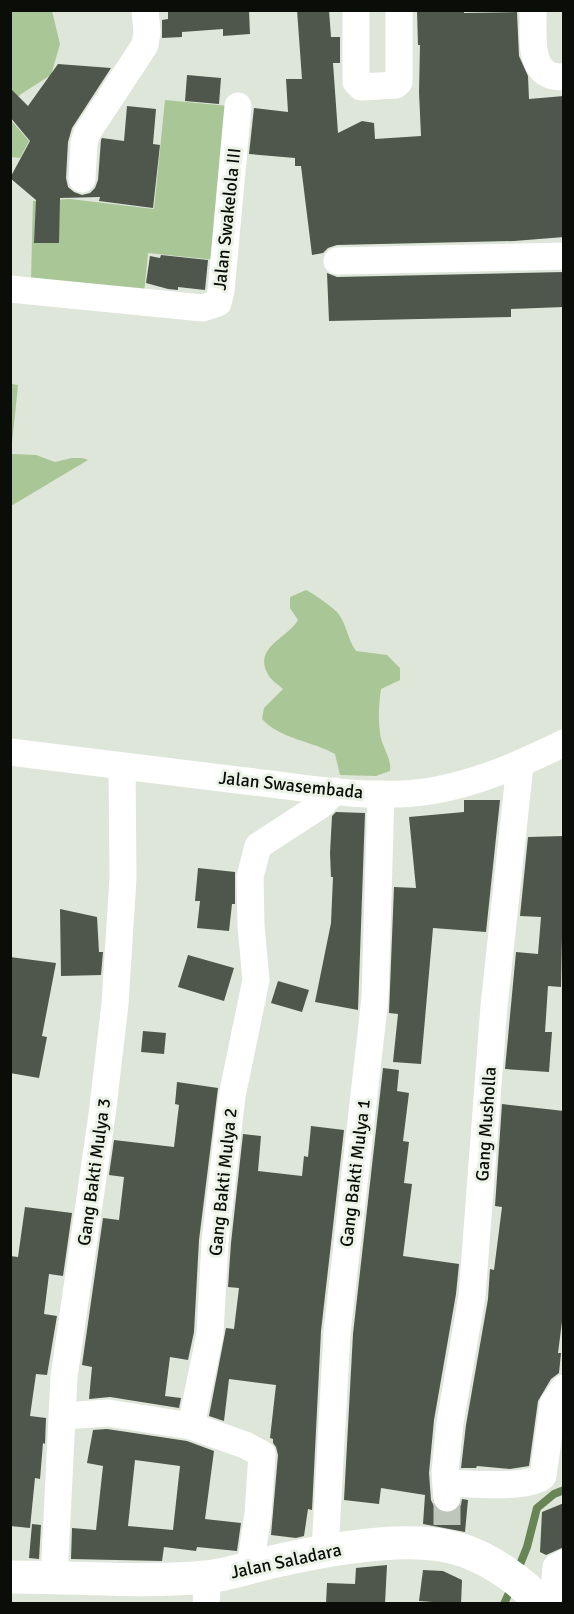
<svg xmlns="http://www.w3.org/2000/svg" width="574" height="1614" font-family="Signika,sans-serif">
	<style>
		.green { fill: #a9c696 }
		.lines { fill: none; stroke-linecap: round; stroke-linejoin: round }
		.stream { stroke: #688555; stroke-width: 8 }
		.building { fill: #4f564b; fill-rule: evenodd }
		.minor-tunnel { stroke: #bec5ba; stroke-width: 27; stroke-dasharray: 27 14; stroke-linecap: butt }
		.minor { stroke: #fff; stroke-width: 27 }
		.tertiary { stroke: #fff; stroke-width: 33 }
		.labels { text-anchor: middle; stroke-width: 6; stroke-linejoin: round; paint-order: stroke }
		.street-label { font-size: 18px; fill: #0b0d09; stroke: #ebf3e6 }
	</style>
	<rect width="100%" height="100%" fill="#dee6d9"/>
	<g class="green">
		<polygon points="11,11 52,11 60,44 51,75 21,94 11,103"/>
		<polygon points="165,100 229,106 216,260 148,253 144,294 31,279 33,201 70,199 154,209"/>
		<polygon points="10,119 29,141 20,158 11,157"/>
		<polygon points="11,384 18,385 11,453 10,384"/>
		<polygon points="11,454 36,455 55,462 72,458 82,458 88,460 11,506"/>
		<path d="M306,590C314,594 336,609 340,616C347,627 348,640 356,651L387,655L400,668V680L381,689C379,703 378,719 380,733C381,746 392,758 390,771L376,776L340,775L335,754C312,741 280,739 262,719L264,708L283,689C279,685 272,681 269,676C251,648 288,638 298,620L290,608V597Z"/>
	</g>
	<g class="lines">
		<g class="stream">
			<polyline points="517,1572 527,1547 537,1508 554,1494 564,1490"/>
			<polyline points="504,1604 512,1586"/>
		</g>
	</g>
	<g class="building">
		<polygon points="168,10 249,10 250,34 223,36 223,29 182,32 182,37 162,38 162,20 168,19"/>
		<polygon points="297,10 329,10 331,37 340,37 340,63 333,63 338,133 362,121 374,123 375,139 421,136 419,92 420,45 418,45 417,10 464,10 464,13 517,12 519,56 528,76 529,99 564,96 564,237 514,241 337,245 328,248 323,253 312,255 301,166 295,166 295,158 249,154 254,108 288,112 286,79 302,79"/>
		<polygon points="58,64 111,68 72,128 68,142 66,178 68,187 74,192 82,195 90,193 95,188 98,180 101,140 102,138 124,141 127,106 156,109 153,144 160,145 153,208 99,201 100,197 60,198 59,243 34,243 36,200 10,178 30,141 10,117 10,88 28,106"/>
		<polygon points="187,75 221,78 219,104 185,101"/>
		<polygon points="161,255 208,260 205,290 178,287 178,290 168,289 146,283 150,256 160,258"/>
		<polygon points="564,272 564,307 511,309 511,317 329,321 327,273 337,277"/>
		<polygon points="464,800 500,800 486,932 433,928 421,1064 393,1062 398,1014 389,1013 394,887 416,888 409,817 464,812"/>
		<polygon points="336,812 365,813 358,1010 315,1002 331,923 333,877 331,877 330,853 332,816"/>
		<polygon points="564,836 561,987 548,986 545,1032 552,1032 549,1072 505,1069 516,952 538,954 541,917 520,916 528,837"/>
		<polygon points="198,868 235,872 235,904 232,904 229,931 197,928 200,901 195,901"/>
		<polygon points="60,909 97,917 99,952 103,952 101,975 61,976"/>
		<polygon points="188,955 234,968 224,1001 178,987"/>
		<polygon points="10,957 56,963 42,1036 47,1037 39,1078 10,1073"/>
		<polygon points="278,981 309,990 302,1012 271,1003"/>
		<polygon points="143,1031 166,1033 164,1054 141,1052"/>
		<polygon points="383,1068 399,1070 397,1091 409,1093 403,1141 409,1142 404,1183 412,1184 403,1256 459,1264 456,1294 434,1420 429,1473 431,1500 434,1506 440,1512 448,1514 455,1511 461,1505 462,1499 468,1500 465,1532 423,1524 425,1495 381,1488 379,1504 344,1500 353,1334"/>
		<polygon points="177,1082 218,1088 199,1240 194,1332 188,1360 170,1357 165,1396 181,1398 179,1408 110,1397 89,1399 92,1367 82,1365 103,1218 119,1220 124,1177 109,1175 114,1140 174,1147 179,1105 175,1104"/>
		<polygon points="502,1104 564,1111 564,1306 558,1353 561,1353 559,1373 551,1379 538,1401 529,1466 510,1469 477,1466 476,1468 461,1468 466,1425 488,1299 490,1269 494,1270 502,1207 495,1206"/>
		<polygon points="311,1126 344,1130 321,1331 312,1510 308,1509 304,1536 296,1538 271,1535 278,1455 276,1447 273,1443 273,1439 270,1438 276,1385 229,1379 224,1421 209,1416 226,1328 234,1329 239,1288 228,1287 231,1243 243,1134 261,1136 258,1171 302,1176 304,1156 308,1157"/>
		<polygon points="25,1207 72,1213 63,1276 49,1274 44,1314 57,1316 47,1375 36,1374 30,1416 46,1418 45,1444 43,1443 40,1479 35,1478 30,1528 10,1526 10,1256 18,1257"/>
		<path d="M107,1429L187,1441L214,1451L205,1519L241,1523L237,1551L197,1547L196,1551L164,1547L162,1561L71,1559L72,1528L96,1530L103,1466L87,1463L93,1430ZM135,1460L180,1466L173,1530L128,1526Z"/>
		<polygon points="564,1503 564,1547 546,1555 540,1552 542,1512"/>
		<polygon points="32,1524 41,1525 39,1559 29,1558"/>
		<polygon points="387,1565 385,1604 326,1604 327,1583 355,1584 356,1568"/>
		<polygon points="423,1570 443,1571 462,1580 461,1604 419,1601"/>
	</g>
	<g class="lines">
		<polyline class="minor-tunnel" points="447,1498 447,1531"/>
		<g class="minor">
			<polyline points="356,10 356,82 361,87 396,85 399,82 399,10"/>
			<path d="M533,10C534,37 526,78 564,77"/>
			<polyline points="82,179 84,143 87,133 145,45 147,32 145,10"/>
			<polyline points="337,261 564,256"/>
			<polyline points="10,289 203,308 218,303 221,291 238,106"/>
			<path d="M10,752C92,762 173,772 254,782C312,789 373,800 431,791C478,783 521,764 564,743"/>
			<polyline points="63,1416 108,1413 191,1426"/>
			<path d="M446,1483C468,1483 527,1490 543,1476L553,1404L564,1388"/>
			<polyline points="447,1498 445,1472 450,1423 472,1296 494,1006 520,765"/>
			<polyline points="325,1551 337,1333 375,998 381,794"/>
			<polyline points="250,1567 258,1514 262,1454 245,1445 191,1426 210,1334 215,1242 232,1096 256,980 251,926 250,877 258,846 321,805 335,791"/>
			<polyline points="54,1578 64,1377 102,1115 115,1004 123,878 122,766"/>
			<polyline points="206,1604 208,1577"/>
			<polyline points="553,1604 556,1567 564,1563"/>
		</g>
		<path class="tertiary" d="M10,1577C76,1577 140,1583 206,1577C228,1575 250,1567 272,1562C324,1550 414,1532 465,1551C493,1561 522,1582 543,1604"/>
	</g>
	<g class="labels">
		<g class="street-label">
			<text transform="translate(227 219) rotate(-84)" y="6">Jalan Swakelola III</text>
			<text transform="translate(291 785) rotate(6)" y="6">Jalan Swasembada</text>
			<text transform="translate(486 1124) rotate(-86)" y="6">Gang Musholla</text>
			<text transform="translate(94 1172) rotate(-82)" y="6">Gang Bakti Mulya 3</text>
			<text transform="translate(355 1173) rotate(-83)" y="6">Gang Bakti Mulya 1</text>
			<text transform="translate(223 1182) rotate(-84)" y="6">Gang Bakti Mulya 2</text>
			<text transform="translate(286 1561) rotate(-12)" y="6">Jalan Saladara</text>
		</g>
	</g>
	<rect width="574" height="1614" fill="none" stroke="#0b0d09" stroke-width="24"/>
</svg>
